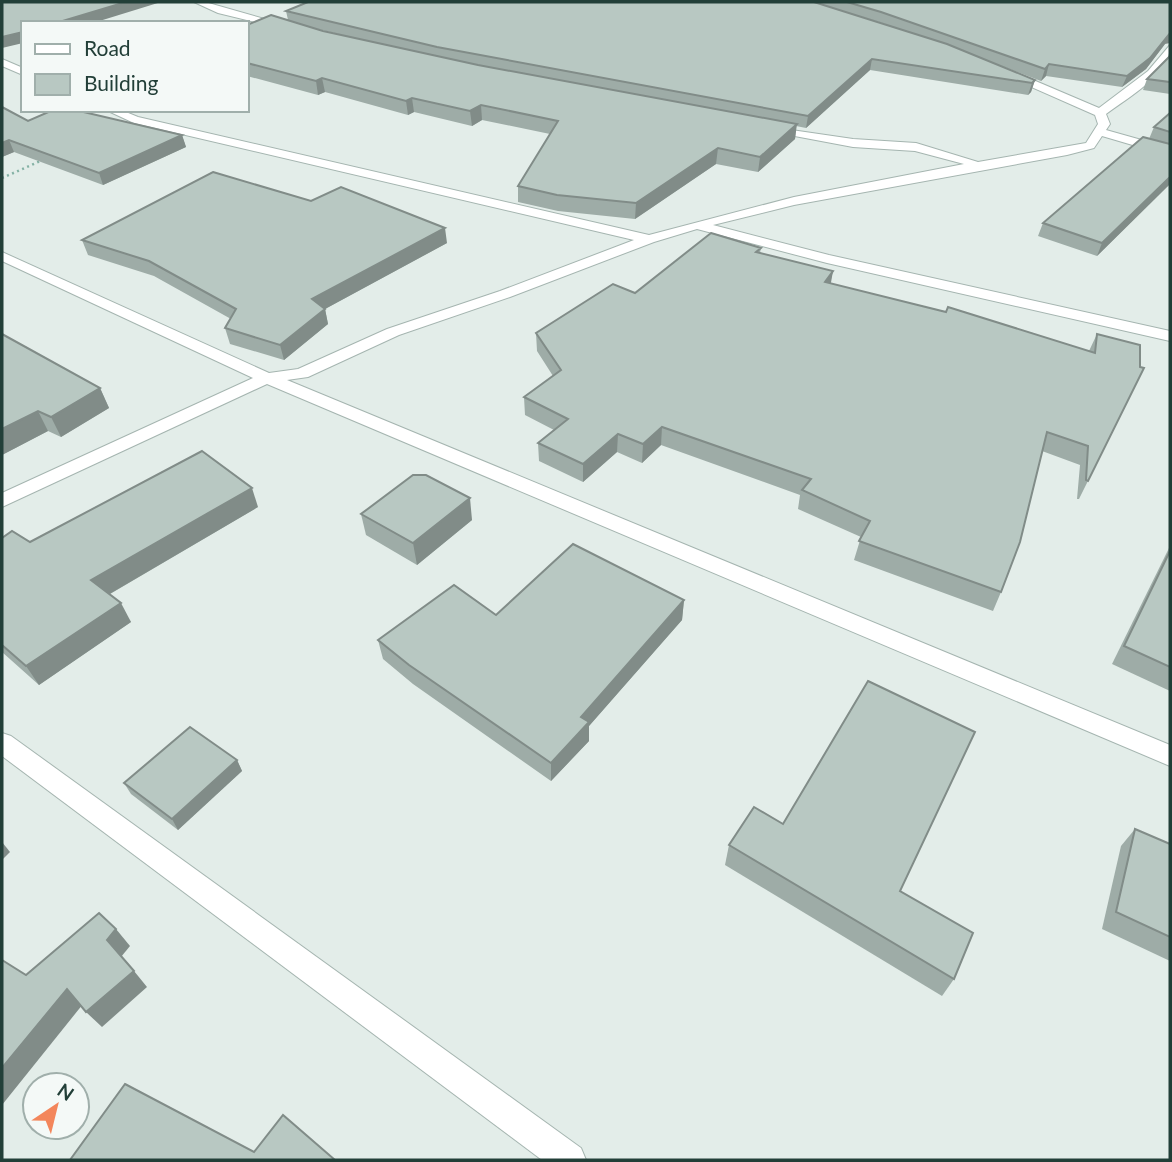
<svg xmlns="http://www.w3.org/2000/svg" width="1172" height="1162" font-family="Lato,sans-serif">
	<style>
		.lines { fill: none; stroke-linecap: round; stroke-linejoin: round }
		.minor-casing { stroke: #a5b5b0; stroke-width: 2 }
		.path { stroke: #83b1a4; stroke-width: 2.5; stroke-dasharray: 2 3.5; stroke-linecap: butt }
		.minor { fill: #fff; fill-rule: evenodd }
		.wall { fill: #9eaca7; fill-rule: evenodd }
		.shaded-wall { fill: #818c88 }
		.building { fill: #b8c8c2; stroke: #818c88; stroke-width: 2 }
	</style>
	<rect width="100%" height="100%" fill="#e3ede9"/>
	<g class="lines">
		<defs>
			<g id="minor">
				<polygon points="194,2 205,2 293,27 288,30 218,13"/>
				<path d="M1170,45C1171,74 1127,98 1106,114L1110,124L1106,130L1170,148V156L1102,136L1094,148L1067,155L794,205L713,225L829,255L1170,331V341L827,263L697,229L654,242L510,297L399,335L308,377L287,380L1170,745V766L267,384L2,507V493L253,378L2,261V252L269,373L298,369L387,329L500,291L634,240L134,123L106,110H121L138,117L649,235L794,197L964,164L915,151L853,147L768,131L762,128L764,126L853,139L916,143L978,162L1086,143L1098,124L1095,115L1004,75V71H1012L1099,108L1148,71Z"/>
				<polygon points="2,59 23,68 23,75 2,66"/>
				<polygon points="2,733 11,736 581,1148 586,1160 542,1160 2,756"/>
			</g>
		</defs>
		<use href="#minor" class="minor-casing"/>
		<polyline class="path" points="2,178 45,159"/>
		<use href="#minor" class="minor"/>
	</g>
	<g class="wall">
		<path d="M308,2H1170L1165,44L1146,69L1122,87L1046,76L1041,81L999,65L1035,80L1031,92L1028,95L870,70L806,128L796,126L795,139L758,172L716,164L635,219L558,211L518,202V186L550,134L482,120L472,126L414,112L408,115L325,92L318,95L247,76V25L288,20L286,11ZM842,11L879,22L899,29ZM305,26L372,42L323,31Z"/>
		<polygon points="1170,55 1170,94 1143,90 1147,79"/>
		<polygon points="2,107 28,121 182,135 186,147 103,185 14,152 2,157"/>
		<polygon points="1170,113 1170,184 1097,256 1038,236 1043,223 1149,139 1154,127"/>
		<polygon points="82,240 447,243 325,309 328,324 284,360 230,344 225,328 231,319 154,276 88,255"/>
		<polygon points="761,248 760,253 833,271 830,284 1089,351 1097,334 1140,367 1144,368 1079,499 1077,499 1080,465 1042,451 1001,592 993,611 854,560 861,537 798,509 800,495 661,445 642,463 617,452 583,482 539,461 538,443 554,430 525,415 524,397 553,376 537,351 536,333"/>
		<polygon points="2,334 100,388 109,408 61,437 48,431 2,455"/>
		<polygon points="258,507 110,594 131,622 39,685 2,652 2,538 30,542"/>
		<polygon points="361,514 472,520 417,565 366,535"/>
		<polygon points="1170,546 1170,691 1112,664"/>
		<polygon points="684,600 682,620 589,726 589,741 551,781 413,684 383,659 378,640 496,615"/>
		<polygon points="237,760 242,771 178,830 131,794 124,783"/>
		<polygon points="1135,829 1170,844 1170,961 1102,929 1121,846"/>
		<polygon points="729,845 900,891 954,979 942,996 725,865"/>
	</g>
	<g class="shaded-wall">
		<polygon points="126,2 161,2 93,23 56,23"/>
		<polygon points="23,32 23,43 2,48 2,37"/>
		<polygon points="1170,33 1170,43 1165,44 1146,69 1122,87 1127,76"/>
		<polygon points="872,59 870,70 806,128 808,116"/>
		<polygon points="1049,64 1046,76 1041,81 1045,69"/>
		<polygon points="322,78 325,92 318,95 316,81"/>
		<polygon points="1035,80 1031,92 1028,95 1032,83"/>
		<polygon points="412,98 414,112 408,115 406,101"/>
		<polygon points="481,105 482,120 472,126 470,111"/>
		<polygon points="797,124 795,139 758,172 760,157"/>
		<polygon points="182,135 186,147 103,185 99,173"/>
		<polygon points="9,140 14,152 2,157 2,143"/>
		<polygon points="718,148 716,164 635,219 636,203"/>
		<polygon points="1170,177 1170,184 1097,256 1102,243"/>
		<polygon points="445,228 447,243 325,309 328,324 284,360 280,345 312,299"/>
		<polygon points="833,271 830,288 825,282"/>
		<polygon points="100,388 109,408 61,437 51,417"/>
		<polygon points="38,411 48,431 2,455 2,429"/>
		<polygon points="662,427 661,445 642,463 643,444"/>
		<polygon points="618,434 617,452 583,482 583,464"/>
		<polygon points="252,488 258,507 101,599 91,580"/>
		<polygon points="470,498 472,520 417,565 413,543"/>
		<polygon points="684,600 682,620 589,726 589,741 551,781 551,763 581,717"/>
		<polygon points="121,603 131,622 39,685 26,666"/>
		<polygon points="237,760 242,771 178,830 172,819"/>
		<polygon points="2,842 10,852 2,860"/>
		<polygon points="116,929 130,946 121,957 107,940"/>
		<polygon points="134,971 147,987 102,1027 86,1012"/>
		<polygon points="67,989 83,1004 2,1105 2,1068"/>
	</g>
	<g class="building">
		<polygon points="2,2 126,2 56,23 23,23 23,32 2,37"/>
		<polygon points="308,2 814,2 947,44 1035,80 1032,83 872,59 808,116 437,47 286,11"/>
		<polygon points="847,2 1170,2 1170,33 1150,58 1127,76 1049,64 1045,69 881,12"/>
		<polygon points="271,15 323,31 478,65 797,124 760,157 718,148 636,203 557,195 518,186 558,121 481,105 470,111 412,98 406,101 322,78 316,81 247,63 247,25"/>
		<polygon points="1170,55 1170,82 1147,79 1170,56"/>
		<polygon points="2,107 28,121 53,110 75,110 182,135 99,173 9,140 2,143"/>
		<polygon points="1170,113 1170,132 1154,127"/>
		<polygon points="1143,137 1170,144 1170,177 1102,243 1043,223"/>
		<polygon points="213,172 311,201 341,187 445,228 312,299 325,309 280,345 225,328 236,309 149,261 82,240"/>
		<polygon points="711,233 761,248 756,252 833,271 825,282 946,312 948,307 1095,353 1097,334 1140,345 1140,367 1144,368 1088,481 1086,480 1088,446 1047,432 1020,542 1001,592 859,541 870,521 802,490 811,479 662,427 643,444 618,434 583,464 538,443 568,419 524,397 561,370 536,333 613,284 635,293"/>
		<polygon points="2,334 100,388 51,417 38,411 2,429"/>
		<polygon points="202,451 252,488 91,580 121,603 26,666 2,645 2,538 12,531 30,542"/>
		<polygon points="413,475 426,475 470,498 413,543 361,514"/>
		<polygon points="573,544 684,600 581,717 589,722 551,763 409,665 378,640 454,585 496,615"/>
		<polygon points="1170,551 1170,667 1124,646"/>
		<polygon points="868,681 975,732 900,891 973,933 954,979 729,845 754,807 783,824"/>
		<polygon points="190,727 237,760 172,819 124,783"/>
		<polygon points="1135,829 1170,844 1170,937 1116,912"/>
		<polygon points="99,913 116,929 107,940 134,971 86,1012 67,989 2,1068 2,960 26,975"/>
		<polygon points="125,1084 254,1152 283,1115 335,1160 70,1160"/>
	</g>
	<rect width="1172" height="1162" fill="none" stroke="#223f38" stroke-width="7"/>
	<rect x="21" y="21" width="228" height="91" fill="#f4f9f7" stroke="#a0afab" stroke-width="2"/>
	<rect x="35" y="44" width="35" height="10" fill="#ffffff" stroke="#a0afab" stroke-width="2"/>
	<text x="84" y="56" font-size="21" fill="#223f38">Road</text>
	<rect x="35" y="74" width="35" height="21" fill="#b8c8c2" stroke="#a0afab" stroke-width="2"/>
	<text x="84" y="91" font-size="21" fill="#223f38">Building</text>
	<g transform="translate(56 1106) rotate(35)"><circle r="33" fill="#f4f9f7" stroke="#a0afab" stroke-width="2"/>
	<path d="M0-5L12 26L0 18L-12 26Z" fill="#f3865b"/>
	<text y="-10" font-size="19" font-weight="bold" text-anchor="middle" fill="#223f38">N</text>
	</g>
</svg>
